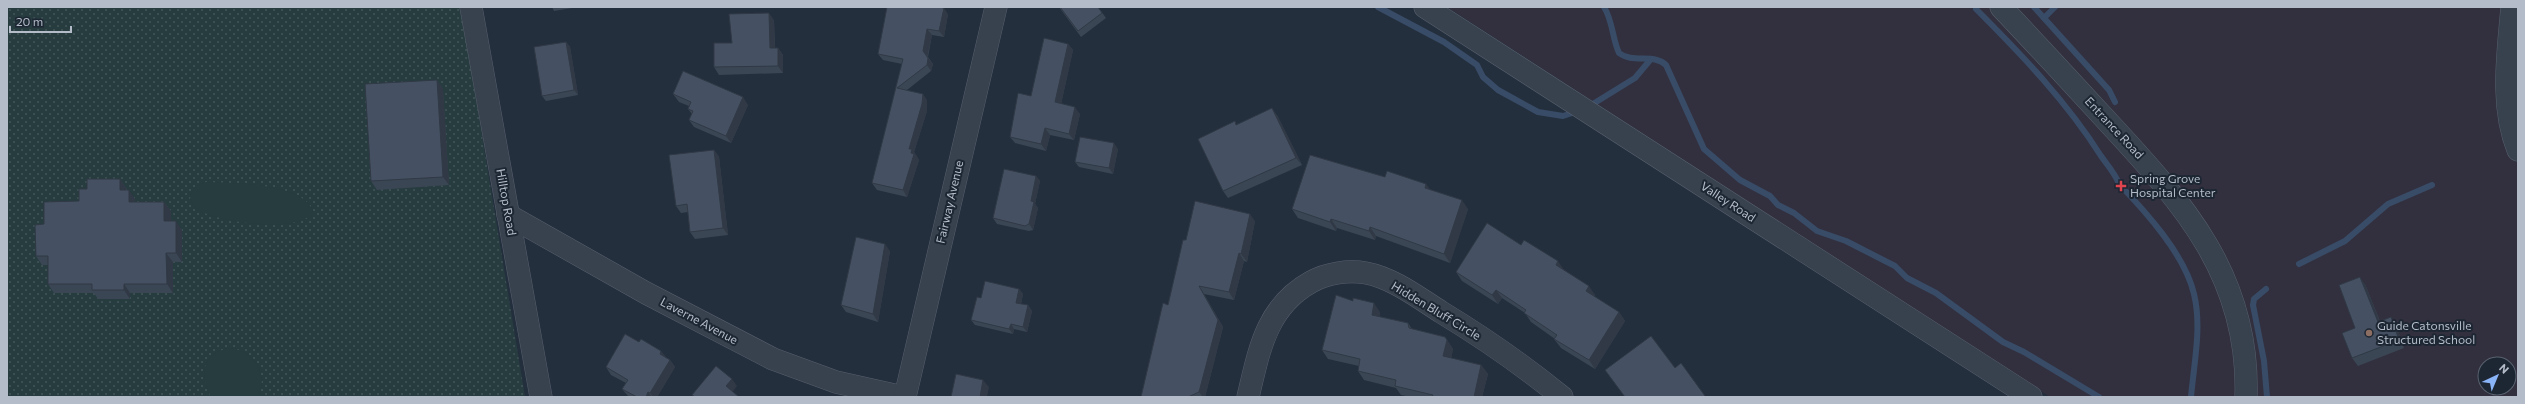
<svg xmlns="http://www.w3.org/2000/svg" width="2525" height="404" font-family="Commissioner,sans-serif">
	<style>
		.medical { fill: #32303f; fill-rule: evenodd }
		.grass { fill: url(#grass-dots) }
		.pitch { fill: #263c3f }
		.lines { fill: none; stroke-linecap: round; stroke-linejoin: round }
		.stream { stroke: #394c67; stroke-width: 6 }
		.minor-casing { stroke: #565f6c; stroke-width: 23 }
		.minor { stroke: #38414e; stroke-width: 22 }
		.wall { fill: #3b4654 }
		.shaded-wall { fill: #303945 }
		.building { fill: #455162; stroke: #303945 }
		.health-dot { fill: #e0444e; stroke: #1d2633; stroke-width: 1.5 }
		.education-dot { fill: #8d6e63; stroke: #1d2633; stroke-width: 1.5 }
		.labels { text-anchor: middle; stroke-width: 4; stroke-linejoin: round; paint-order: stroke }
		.street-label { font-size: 12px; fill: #b4bcc9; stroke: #1d2633 }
		.poi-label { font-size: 12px; fill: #b4bcc9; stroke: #1d2633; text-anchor: start }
	</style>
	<defs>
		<pattern id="grass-dots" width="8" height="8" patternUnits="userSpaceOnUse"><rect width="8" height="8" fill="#263c3f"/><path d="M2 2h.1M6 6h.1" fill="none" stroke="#435659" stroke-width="1.8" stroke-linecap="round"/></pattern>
	</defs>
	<rect width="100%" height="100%" fill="#242f3e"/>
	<path class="medical" d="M1447,7H2518V397H2050ZM2485,364H2509V388H2485Z"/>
	<polygon class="grass" points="7,7 461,7 525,397 7,397"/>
	<g class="pitch">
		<path d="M206,182C232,183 303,183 313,211C303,235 215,222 197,209C194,207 192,203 190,199C192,188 195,186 206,182Z"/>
		<path d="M231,348C254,352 269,374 258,397H211C198,374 203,352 231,348Z"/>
	</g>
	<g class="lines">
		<g class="stream">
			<polyline points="1378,7 1444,42 1477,65 1483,77 1498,90 1538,112 1563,116 1578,111"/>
			<path d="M1604,7C1613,21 1612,38 1619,53C1633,64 1653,53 1666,65L1704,149L1740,180L1770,196L1778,205L1794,213L1817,231L1846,241L1895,266L1907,278L1936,293L2003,342L2024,352L2099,397"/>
			<polyline points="2034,7 2109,90 2115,102"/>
			<path d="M1976,9C2021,54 2067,102 2101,156C2108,166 2115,173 2119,184C2146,212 2185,255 2194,294C2202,327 2194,363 2191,397"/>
			<polyline points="2044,18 2055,7"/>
			<polyline points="1588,107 1635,78 1651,59"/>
			<polyline points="2299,264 2345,241 2388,204 2432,185"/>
			<polyline points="2266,289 2254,299 2253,305 2264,361 2267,397"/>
		</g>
		<defs>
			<g id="minor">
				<polyline points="471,7 541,397"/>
				<polyline points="1425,7 2031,397"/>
				<path d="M2001,7C2037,45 2073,84 2108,122C2184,204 2250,277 2246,397"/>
				<path d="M2512,7C2508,54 2500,105 2518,150"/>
				<polyline points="508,215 646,293 773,359 836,382 903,397"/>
				<polyline points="905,397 996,7"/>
				<path d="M1248,397C1259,351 1266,307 1311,282C1327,273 1348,270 1366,273C1393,278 1419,298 1441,312C1484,338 1524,366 1562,397"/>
			</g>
		</defs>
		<use href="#minor" class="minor-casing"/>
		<use href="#minor" class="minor"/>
	</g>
	<g class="wall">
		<polygon points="552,7 578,7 554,11"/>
		<polygon points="1059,7 1098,7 1106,18 1081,37"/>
		<polygon points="948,14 944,37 932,35 928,57 933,64 931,71 907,90 927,100 927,111 914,152 919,160 907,197 877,190 872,183 902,64 883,60 878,54"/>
		<polygon points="774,20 775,48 778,48 783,55 783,73 719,75 714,67 732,43"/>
		<polygon points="566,42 570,47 578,95 546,101 542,96"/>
		<polygon points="1068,44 1073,50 1061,104 1080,114 1074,140 1050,135 1046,151 1015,143 1010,137 1031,96"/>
		<polygon points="437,80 443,89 449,185 377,190 371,181"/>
		<polygon points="673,94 748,105 731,143 694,127 689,120 692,114 688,109 689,106 679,102"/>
		<polygon points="1277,115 1302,165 1228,198 1223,191 1237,124"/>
		<polygon points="1118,149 1113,174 1079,167 1075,162"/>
		<polygon points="714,150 719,157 728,235 695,239 690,232 688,212 681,213 676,206"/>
		<polygon points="1036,176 1040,181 1035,204 1038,208 1033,230 1029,231 997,224 993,218"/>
		<polygon points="120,179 126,188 126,190 135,199 135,202 164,202 171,211 171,221 182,230 182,262 173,262 173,293 130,293 130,299 98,299 94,293 54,293 48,284 48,265 42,265 36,256 44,224 79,201 87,189"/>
		<polygon points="1430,190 1468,209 1450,263 1376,236 1375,240 1337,228 1336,231 1298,218 1292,209"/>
		<polygon points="1255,221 1247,262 1244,261 1234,300 1204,294 1223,327 1205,397 1141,397 1168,305 1186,240"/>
		<polygon points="1521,245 1563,269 1595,295 1594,297 1619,312 1625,321 1595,369 1561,348 1554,339 1555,339 1531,322 1525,313 1502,298 1498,304 1462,281 1456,272"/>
		<polygon points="890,251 878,322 846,312 841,305"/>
		<polygon points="2365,284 2380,321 2396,325 2404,348 2358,366 2352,358 2355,328"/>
		<polygon points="1019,289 1023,294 1021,304 1028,305 1032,311 1027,332 1014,329 1013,334 975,325 971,320 981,298"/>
		<polygon points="1380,312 1379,317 1408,323 1412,329 1445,337 1453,349 1451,358 1481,365 1488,374 1482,397 1411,397 1401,395 1396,388 1364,380 1358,371 1359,366 1328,359 1322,350"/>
		<polygon points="667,358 670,360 675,367 657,397 629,397 628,396 622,389 626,383 611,375 606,367"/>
	</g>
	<g class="shaded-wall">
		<polygon points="944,8 948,14 944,37 939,31"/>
		<polygon points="769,13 774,20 775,56 770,48"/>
		<polygon points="927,29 932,35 927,58 923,51"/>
		<polygon points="566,42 570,47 578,95 574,90"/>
		<polygon points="1068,44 1073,50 1060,109 1055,102"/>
		<polygon points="778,48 783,55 783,73 778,66"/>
		<polygon points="928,58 933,64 931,71 927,65"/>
		<polygon points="437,80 443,89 449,185 443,177"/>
		<polygon points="923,94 927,100 927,111 914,152 919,160 907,197 903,190 909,149"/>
		<polygon points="743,97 748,105 731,143 726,136"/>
		<polygon points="1075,107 1080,114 1074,140 1069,134"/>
		<polygon points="1272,108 1277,115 1302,165 1296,158"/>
		<polygon points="1045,128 1050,135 1046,151 1041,144"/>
		<polygon points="1114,143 1118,149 1113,174 1109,168"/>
		<polygon points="714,150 719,157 728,235 723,228"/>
		<polygon points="1036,176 1040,181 1035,204 1038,208 1033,230 1029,224 1031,201"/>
		<polygon points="120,179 126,188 126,199 120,190"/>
		<polygon points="1426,184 1433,193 1425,188"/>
		<polygon points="129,190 135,199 135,211 129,202"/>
		<polygon points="1462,200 1468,209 1450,263 1444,254"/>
		<polygon points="164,202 171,211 171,230 164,221"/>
		<polygon points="1250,214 1255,221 1247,262 1241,254"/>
		<polygon points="1331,219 1337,228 1336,231 1330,222"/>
		<polygon points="176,221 182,230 182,262 176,253"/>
		<polygon points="1370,227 1376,236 1375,240 1369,231"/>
		<polygon points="885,244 890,251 878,322 873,314"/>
		<polygon points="166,253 173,262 173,293 167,284"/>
		<polygon points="1239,253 1244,261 1234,300 1229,292"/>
		<polygon points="1558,261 1564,270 1556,265"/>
		<polygon points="2360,277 2365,284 2383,330 2378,322"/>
		<polygon points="124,284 130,293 130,299 124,290"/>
		<polygon points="1199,286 1204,294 1223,327 1205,397 1203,397 1199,392"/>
		<polygon points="1589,286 1595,295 1592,300 1586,291"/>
		<polygon points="1019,289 1023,294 1020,308 1016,303"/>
		<polygon points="1496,290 1502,298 1498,304 1492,295"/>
		<polygon points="1374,303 1380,312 1378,324 1372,315"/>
		<polygon points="1028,305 1032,311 1027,332 1023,327"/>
		<polygon points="1619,312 1625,321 1595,369 1589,360"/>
		<polygon points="2391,317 2396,325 2404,348 2399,340"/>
		<polygon points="1011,324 1014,329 1013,334 1009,329"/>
		<polygon points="1447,340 1453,349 1450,365 1443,356"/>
		<polygon points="661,351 667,358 660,354"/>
		<polygon points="670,360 675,367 657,397 653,397 650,393"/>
		<polygon points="1481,365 1488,374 1482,397 1474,397"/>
		<polygon points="732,379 737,386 731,394 726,386"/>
		<polygon points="983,380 989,387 987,397 980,397"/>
		<polygon points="648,392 652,397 646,397"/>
	</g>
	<g class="building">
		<polygon points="887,7 939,7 944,8 939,31 927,29 923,51 928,58 927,65 897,88 923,94 922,104 909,149 912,149 911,153 914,154 903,190 872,183 903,59 878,54"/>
		<polygon points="1060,7 1098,7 1102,13 1078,31"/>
		<polygon points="769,13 770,48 778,48 778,66 714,67 714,43 732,43 729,14"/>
		<polygon points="1044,38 1068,44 1055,102 1075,107 1069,134 1045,128 1041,144 1010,137 1018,93 1031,96"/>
		<polygon points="566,42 574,90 542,96 534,47"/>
		<polygon points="683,71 743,97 726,136 689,120 693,111 688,109 691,102 673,94"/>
		<polygon points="437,80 443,177 371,181 365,84"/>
		<polygon points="1272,108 1296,158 1223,191 1198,139 1235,121 1236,125"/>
		<polygon points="1080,137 1114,143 1109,168 1075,162"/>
		<polygon points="714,150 723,228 690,232 687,204 676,206 669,155"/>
		<polygon points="1310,155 1385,177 1387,171 1426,184 1425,188 1462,200 1444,254 1370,227 1369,231 1331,219 1330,222 1292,209"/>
		<polygon points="1004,169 1036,176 1031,201 1034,202 1029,224 1025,226 993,218"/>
		<polygon points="87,179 120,179 120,190 129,190 129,202 164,202 164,221 176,221 176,253 166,253 167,284 124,284 124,290 92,290 92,284 48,284 48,256 36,256 35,225 44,224 44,202 79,201 79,189 87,189"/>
		<polygon points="1195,201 1250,214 1241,254 1239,253 1229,292 1199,286 1218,320 1199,392 1188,397 1141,397 1163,303 1168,305 1183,240 1186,240"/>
		<polygon points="1487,223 1521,245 1524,240 1558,261 1556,265 1589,286 1586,291 1619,312 1589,360 1554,339 1557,335 1524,313 1526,310 1496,290 1492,295 1456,272"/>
		<polygon points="856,237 885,244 873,314 841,305"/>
		<polygon points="2360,277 2378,322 2391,317 2399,340 2352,358 2342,333 2355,328 2339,285"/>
		<polygon points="985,281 1019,289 1016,303 1028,305 1023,327 1011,324 1009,329 971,320 977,297 981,298"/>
		<polygon points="1336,295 1353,301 1353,298 1374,303 1372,315 1408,323 1409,328 1445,337 1447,340 1443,356 1481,365 1474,397 1432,397 1433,395 1395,386 1396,380 1358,371 1360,359 1322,350"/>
		<polygon points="625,334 639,342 641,339 661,351 660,354 670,360 650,393 648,392 646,397 637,397 622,389 628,380 606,367"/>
		<polygon points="1651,336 1675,368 1681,363 1705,396 1703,397 1625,397 1605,370"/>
		<polygon points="716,366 732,379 726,386 739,397 695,397 692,395"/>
		<polygon points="956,374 983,380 980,397 951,397"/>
	</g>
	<path class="health-dot" d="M2119 180h4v4h4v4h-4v4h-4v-4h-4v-4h4z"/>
	<circle class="education-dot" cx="2369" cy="333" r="4"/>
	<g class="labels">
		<g class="street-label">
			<text transform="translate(2114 128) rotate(47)" y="4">Entrance Road</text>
			<text transform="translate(506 202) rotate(80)" y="4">Hilltop Road</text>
			<text transform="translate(950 202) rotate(-77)" y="4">Fairway Avenue</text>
			<text transform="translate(1728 202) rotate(33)" y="4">Valley Road</text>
			<text transform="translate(1436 311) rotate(31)" y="4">Hidden Bluff Circle</text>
			<text transform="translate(699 321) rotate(28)" y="4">Laverne Avenue</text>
		</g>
		<g class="poi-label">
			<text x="2130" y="183">Spring Grove<tspan x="2130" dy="14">Hospital Center</tspan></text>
			<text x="2377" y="330">Guide Catonsville<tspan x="2377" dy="14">Structured School</tspan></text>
		</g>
	</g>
	<rect width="2525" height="404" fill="none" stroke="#b4bcc9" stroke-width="16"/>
	<g transform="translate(2497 376) rotate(44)"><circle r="19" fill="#1d2633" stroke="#59626f"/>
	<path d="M0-3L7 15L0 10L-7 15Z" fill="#8ab4f8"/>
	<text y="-6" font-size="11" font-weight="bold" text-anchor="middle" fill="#b4bcc9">N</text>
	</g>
	<path d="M10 26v6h61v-6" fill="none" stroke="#b4bcc9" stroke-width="2"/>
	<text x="16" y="26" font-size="12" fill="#b4bcc9" stroke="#1d2633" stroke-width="3" paint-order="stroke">20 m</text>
</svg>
